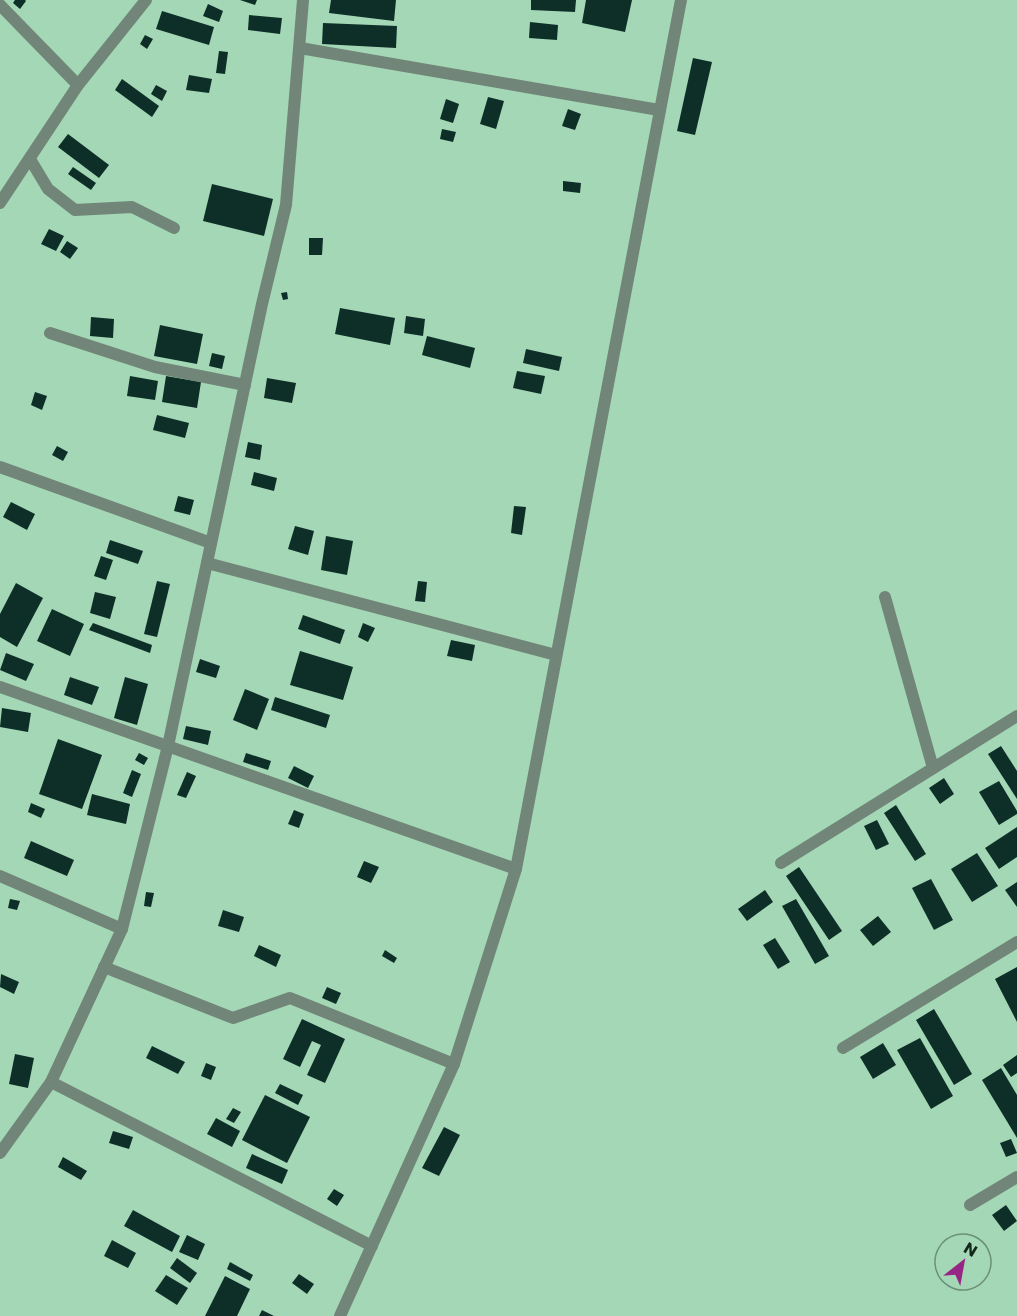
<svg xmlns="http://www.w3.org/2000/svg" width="1017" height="1316" font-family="Poppins,sans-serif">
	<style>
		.building { fill: #0d2f28 }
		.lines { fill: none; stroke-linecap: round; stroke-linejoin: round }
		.street { stroke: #718678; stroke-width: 12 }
	</style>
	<rect width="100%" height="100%" fill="#a4d7b6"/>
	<g class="building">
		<polygon points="15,0 25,0 26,1 20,9 13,3"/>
		<polygon points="240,0 257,0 255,5"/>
		<polygon points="331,0 396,0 394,21 329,13"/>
		<polygon points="531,0 576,0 575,12 531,10"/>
		<polygon points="586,0 632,0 625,32 582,23"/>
		<polygon points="208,4 223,11 219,22 203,16"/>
		<polygon points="162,11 214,27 209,45 156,29"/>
		<polygon points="249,15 282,18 280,34 248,30"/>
		<polygon points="530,22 558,25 557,40 529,38"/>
		<polygon points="323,23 397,26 396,48 322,44"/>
		<polygon points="145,35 153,39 147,49 140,44"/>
		<polygon points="219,51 228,52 225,74 216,73"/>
		<polygon points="693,58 712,62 695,135 677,131"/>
		<polygon points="189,75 212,79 209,93 186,90"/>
		<polygon points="122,79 159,106 152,117 115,90"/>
		<polygon points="156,85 167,91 162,101 151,94"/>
		<polygon points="488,97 504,101 496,129 480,124"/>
		<polygon points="446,99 459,104 453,123 440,119"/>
		<polygon points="568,109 581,114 575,130 562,126"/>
		<polygon points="442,129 456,132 453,142 440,139"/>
		<polygon points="68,134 109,165 99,178 58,147"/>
		<polygon points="73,167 96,183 91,190 68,174"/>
		<polygon points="563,181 581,183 580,193 563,191"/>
		<polygon points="212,184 273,199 264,236 203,221"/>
		<polygon points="49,229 64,236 56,251 41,244"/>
		<polygon points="309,238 323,238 322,255 309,255"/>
		<polygon points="67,241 78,248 70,259 60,252"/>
		<polygon points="287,292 288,299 283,300 281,293"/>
		<polygon points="340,308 395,318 390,345 335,334"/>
		<polygon points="406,316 425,319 423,336 404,333"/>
		<polygon points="91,317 114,319 113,338 90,336"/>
		<polygon points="160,325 203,334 197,364 154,356"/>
		<polygon points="427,336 475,348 470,368 422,355"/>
		<polygon points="526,349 562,357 559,371 523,363"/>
		<polygon points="212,353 225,356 222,369 209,366"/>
		<polygon points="517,371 545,376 541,394 513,388"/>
		<polygon points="130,376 158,381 155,400 127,396"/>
		<polygon points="166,376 201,382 197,408 162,402"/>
		<polygon points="267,378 296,383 292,403 264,398"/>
		<polygon points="35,392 47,396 42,410 31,405"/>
		<polygon points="157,415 189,423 185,438 153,430"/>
		<polygon points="248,442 262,445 260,460 245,457"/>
		<polygon points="57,446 68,452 63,461 52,455"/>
		<polygon points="254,472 277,478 274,491 251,485"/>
		<polygon points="178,496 194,500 190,515 174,511"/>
		<polygon points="11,502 35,514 27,530 3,517"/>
		<polygon points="514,506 526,507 522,535 511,533"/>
		<polygon points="295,526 314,531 308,555 288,549"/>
		<polygon points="326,536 353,541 347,575 321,570"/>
		<polygon points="110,540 143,551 138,564 106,553"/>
		<polygon points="101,556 113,560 106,580 94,576"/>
		<polygon points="157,581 170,584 157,637 144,634"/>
		<polygon points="418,581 427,582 425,602 415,601"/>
		<polygon points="16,583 43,598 17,647 0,637 0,614"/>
		<polygon points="95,592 116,597 110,619 90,613"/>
		<polygon points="52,609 84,624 70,656 37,641"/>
		<polygon points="303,615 345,630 340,644 298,629"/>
		<polygon points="93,623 152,645 150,653 89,630"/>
		<polygon points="363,623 375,628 368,642 358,637"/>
		<polygon points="451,640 475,645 472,661 447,656"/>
		<polygon points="300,651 353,667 343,700 290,685"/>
		<polygon points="6,653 34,664 26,681 0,670"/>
		<polygon points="200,659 220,666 216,678 196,672"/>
		<polygon points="70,677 99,687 92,705 64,695"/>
		<polygon points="125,677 148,684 137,725 114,718"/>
		<polygon points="245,689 269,699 257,730 233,720"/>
		<polygon points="275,697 330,715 326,728 271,710"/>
		<polygon points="2,708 31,713 28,732 0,727"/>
		<polygon points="186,726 211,731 208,745 183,739"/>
		<polygon points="58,739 102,755 82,809 39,794"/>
		<polygon points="1001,746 1017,771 1017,799 988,754"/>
		<polygon points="139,753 148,758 144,765 135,760"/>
		<polygon points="246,753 271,761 268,770 243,762"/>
		<polygon points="294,766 314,776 308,788 288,778"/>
		<polygon points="132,770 141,774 132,797 123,793"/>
		<polygon points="187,772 196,776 186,798 177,795"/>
		<polygon points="944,778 954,794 940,804 929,788"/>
		<polygon points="999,781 1017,811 1017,814 999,825 979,792"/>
		<polygon points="92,794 130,804 126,824 87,815"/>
		<polygon points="31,803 45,809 41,818 28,812"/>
		<polygon points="896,805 926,854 915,861 884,813"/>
		<polygon points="294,810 304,814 299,828 288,824"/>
		<polygon points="877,820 889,844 876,850 864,826"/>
		<polygon points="1017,827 1017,857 999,869 985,848"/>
		<polygon points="31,841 74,860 67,876 24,858"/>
		<polygon points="977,853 998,886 972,902 951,869"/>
		<polygon points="364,861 379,867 371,883 357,877"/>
		<polygon points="799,867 842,931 829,940 786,876"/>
		<polygon points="931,879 953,920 934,930 912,888"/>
		<polygon points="1017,882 1017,907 1005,890"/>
		<polygon points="765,890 773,902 747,921 738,909"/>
		<polygon points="146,892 154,893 151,907 144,906"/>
		<polygon points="10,899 20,901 17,910 8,908"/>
		<polygon points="796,899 829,956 815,964 782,906"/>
		<polygon points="223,910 244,917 239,932 218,926"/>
		<polygon points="878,916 891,932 873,946 860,930"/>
		<polygon points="775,938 790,962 778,969 763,945"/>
		<polygon points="259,945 281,955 276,967 254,956"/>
		<polygon points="385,950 397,958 394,963 382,956"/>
		<polygon points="1017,967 1017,1022 995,979"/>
		<polygon points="1,974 19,982 14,994 0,987"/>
		<polygon points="327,987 341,993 336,1004 322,998"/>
		<polygon points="934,1009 972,1074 954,1085 916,1020"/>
		<polygon points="302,1019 345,1039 325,1083 307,1075 321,1045 312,1041 300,1067 283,1059"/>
		<polygon points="920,1038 953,1096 931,1109 897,1050"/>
		<polygon points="883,1043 896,1065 873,1079 860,1057"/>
		<polygon points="152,1046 185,1062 178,1074 146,1058"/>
		<polygon points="15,1054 34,1058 28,1088 9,1084"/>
		<polygon points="1017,1055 1017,1073 1011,1077 1003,1065"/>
		<polygon points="206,1063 216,1067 211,1080 201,1076"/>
		<polygon points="1001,1068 1017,1095 1017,1138 982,1080"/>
		<polygon points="280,1084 303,1095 298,1105 275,1093"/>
		<polygon points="265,1095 310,1117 287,1163 242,1140"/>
		<polygon points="233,1108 241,1112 234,1123 226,1119"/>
		<polygon points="216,1118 240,1131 232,1147 207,1134"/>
		<polygon points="444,1127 460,1135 439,1176 422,1168"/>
		<polygon points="113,1131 133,1137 129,1149 109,1143"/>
		<polygon points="1011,1139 1017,1153 1006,1157 1000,1143"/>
		<polygon points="252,1154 288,1170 282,1184 246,1168"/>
		<polygon points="63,1157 87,1171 81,1180 58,1167"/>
		<polygon points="334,1189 344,1195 337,1206 327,1199"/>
		<polygon points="1006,1205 1017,1221 1004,1231 992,1215"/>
		<polygon points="133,1210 180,1236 172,1252 124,1226"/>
		<polygon points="187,1235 205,1244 198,1260 179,1252"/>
		<polygon points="112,1240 136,1253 128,1268 104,1256"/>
		<polygon points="177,1258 197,1273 190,1283 170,1268"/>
		<polygon points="230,1262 253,1275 250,1281 227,1269"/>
		<polygon points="299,1274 314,1284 307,1294 292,1283"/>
		<polygon points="166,1275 188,1288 177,1305 155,1291"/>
		<polygon points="225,1276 250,1289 237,1316 205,1316"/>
		<polygon points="262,1310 274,1316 259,1316"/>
	</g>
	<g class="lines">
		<g class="street">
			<polyline points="0,5 78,85"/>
			<polyline points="300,48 659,110"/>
			<polyline points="30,159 48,189 75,210 132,207 174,228"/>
			<polyline points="0,203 78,85 146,0"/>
			<polyline points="50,333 155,367 245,385"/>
			<polyline points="0,467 211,543"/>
			<polyline points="207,563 556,655"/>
			<polyline points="885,597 933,768"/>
			<polyline points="0,687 516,869"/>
			<polyline points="781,863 1017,716"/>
			<polyline points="0,876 122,929"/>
			<polyline points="104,967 233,1018 290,998 454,1064"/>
			<polyline points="843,1048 1017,942"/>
			<polyline points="51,1082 372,1246"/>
			<polyline points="0,1153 51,1082 122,929 168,746 262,304 286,205 303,0"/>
			<polyline points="970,1205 1017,1177"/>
			<polyline points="340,1316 454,1064 516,869 681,0"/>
		</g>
	</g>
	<g transform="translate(963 1262) rotate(31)"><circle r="28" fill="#a4d7b6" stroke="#6a9178" stroke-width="1.5"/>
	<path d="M0-4.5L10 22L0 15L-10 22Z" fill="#972583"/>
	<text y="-9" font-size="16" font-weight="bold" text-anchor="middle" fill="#13271b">N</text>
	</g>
</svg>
